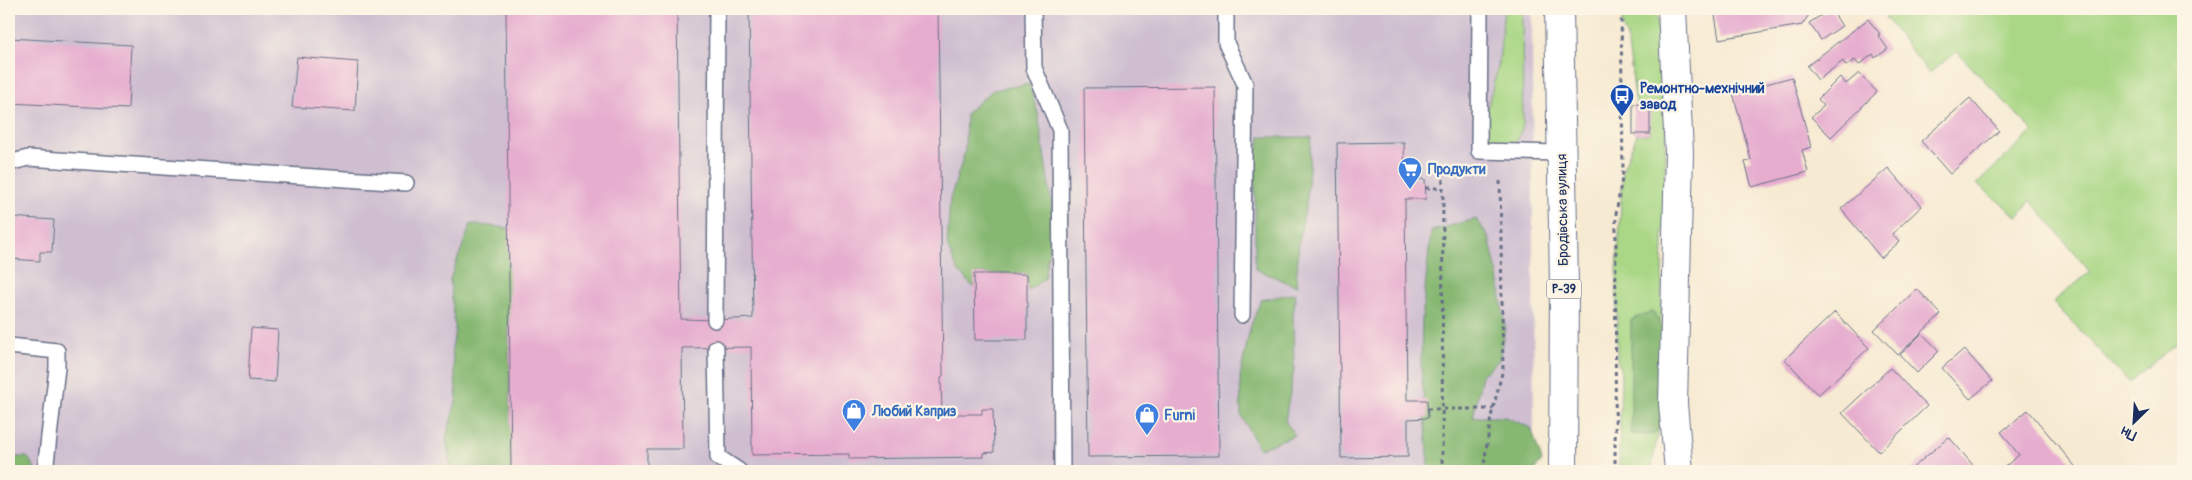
<svg xmlns="http://www.w3.org/2000/svg" width="2192" height="480" font-family="Pangolin,sans-serif">
	<style>
		.industrial { fill: #cebed0 }
		.green { fill: #a9d785; stroke: #628372 }
		.forest { fill: #86b872; stroke: #507468 }
		.building { fill: #e6adcf }
		.lines { fill: none; stroke-linecap: round; stroke-linejoin: round }
		.service-casing { stroke: #687087; stroke-width: 18 }
		.minor-casing { stroke: #687087; stroke-width: 30 }
		.primary-casing { stroke: #687087; stroke-width: 30 }
		.path { stroke: #687087; stroke-width: 3; stroke-dasharray: 4 4; stroke-linecap: butt }
		.service { stroke: #fff; stroke-width: 15 }
		.minor { stroke: #fff; stroke-width: 28 }
		.primary { stroke: #fff; stroke-width: 28 }
		.labels { text-anchor: middle; stroke-width: 4.5; stroke-linejoin: round; paint-order: stroke }
		.shield { fill: #fcf5e5; stroke: #5e6a86; stroke-width: 1 }
		.shield-label { font-size: 12px; font-weight: bold; fill: #1b2f5e }
		.transit-label { font-size: 14px; font-weight: bold; fill: #164399; stroke: #fcf5e5; text-anchor: start }
		.shop-label { font-size: 14px; font-weight: bold; fill: #366cbe; stroke: #fcf5e5; text-anchor: start }
		.street-label { font-size: 14px; fill: #1b2f5e; stroke: #fcf5e5 }
	</style>
	<rect width="100%" height="100%" fill="#fcf5e5"/>
	<filter id="ink" filterUnits="userSpaceOnUse"><feTurbulence type="fractalNoise" baseFrequency=".02" numOctaves="2"/><feDisplacementMap in="SourceGraphic" scale="10" xChannelSelector="R" yChannelSelector="G"/><feConvolveMatrix kernelMatrix="1 2 1 2 8 2 1 2 1" color-interpolation-filters="sRGB"/></filter>
	<filter id="wash" filterUnits="userSpaceOnUse"><feTurbulence type="fractalNoise" baseFrequency=".0096" numOctaves="4" result="noise"/><feDisplacementMap in="SourceGraphic" scale="20" xChannelSelector="R" yChannelSelector="G"/><feGaussianBlur stdDeviation="1.12" result="paint"/><feColorMatrix in="noise" values="0 0 0 0 0 0 0 0 0 0 0 0 0 0 0 0 0 1.4 0 .05"/><feComposite in="paint" operator="in"/></filter>
	<g filter="url(#wash)">
		<rect width="100%" height="100%" fill="#f7ead2"/>
		<polygon class="industrial" points="9,9 1532,9 1534,471 9,471"/>
		<g class="green">
			<path d="M1504,9H1522L1523,126L1518,139L1509,151L1488,147C1479,125 1493,90 1498,67C1501,48 1502,28 1504,9Z"/>
			<polygon points="1622,9 1656,9 1666,128 1658,432 1651,471 1619,471 1621,372 1617,359 1617,271 1623,169 1637,134 1650,134 1650,104 1636,104 1627,37 1622,26"/>
			<polygon points="1895,9 2183,9 2183,338 2129,382 2053,302 2090,272 2031,200 2018,217 1977,184 2033,131 1957,52 1929,73 1885,17"/>
		</g>
		<g class="forest">
			<polygon points="1029,84 1038,113 1054,220 1044,279 1027,291 1027,274 975,274 974,288 958,271 947,245 950,199 965,152 966,113 993,90"/>
			<polygon points="1260,137 1311,137 1307,198 1299,241 1296,286 1255,269 1255,166"/>
			<polygon points="1476,219 1489,238 1498,276 1505,327 1499,360 1482,375 1473,417 1505,417 1531,428 1542,461 1534,471 1433,471 1429,465 1421,367 1422,318 1431,231"/>
			<polygon points="471,224 508,228 523,262 509,325 510,405 514,471 451,471 446,437 457,398 452,348 455,331 450,279"/>
			<polygon points="1296,293 1293,316 1294,369 1285,421 1295,435 1259,449 1241,415 1240,377 1250,328 1261,300"/>
			<path d="M1652,311L1664,330L1663,420C1655,440 1651,434 1631,434V320Z"/>
			<polygon points="15,457 27,457 33,464 35,471 9,471 9,463"/>
		</g>
		<g id="blocks">
			<g class="building">
				<polygon points="506,9 677,9 681,319 715,320 753,318 749,9 938,9 943,376 941,377 942,414 982,414 982,409 993,409 994,452 984,453 984,457 849,459 849,454 752,455 751,347 682,348 683,449 647,449 647,471 511,471"/>
				<polygon points="1714,9 1813,9 1802,25 1719,39"/>
				<polygon points="1831,9 1842,26 1821,40 1809,23"/>
				<polygon points="1868,19 1880,34 1878,35 1888,49 1875,58 1873,54 1859,65 1855,60 1846,66 1843,61 1818,80 1807,66"/>
				<polygon points="9,38 131,45 128,109 9,103"/>
				<polygon points="297,57 358,62 355,111 292,107"/>
				<polygon points="1859,73 1877,92 1831,137 1811,117 1824,106 1818,99 1840,77 1846,84"/>
				<polygon points="1792,77 1811,147 1802,150 1808,172 1752,187 1745,162 1751,160 1733,93"/>
				<polygon points="1215,87 1219,456 1088,457 1084,88"/>
				<polygon points="1970,98 1999,131 1950,174 1921,141"/>
				<rect x="1633" y="104" width="17" height="30"/>
				<polygon points="1404,142 1405,179 1425,179 1426,199 1405,199 1407,400 1427,400 1428,418 1408,419 1408,457 1341,458 1337,143"/>
				<polygon points="1888,168 1922,206 1892,234 1899,242 1881,258 1841,209"/>
				<polygon points="9,217 54,220 52,252 40,252 40,261 9,259"/>
				<polygon points="974,274 1027,274 1027,340 975,340"/>
				<polygon points="1917,289 1941,314 1898,355 1874,330"/>
				<polygon points="1835,312 1869,348 1818,395 1785,359"/>
				<polygon points="251,328 278,330 275,382 248,380"/>
				<polygon points="1922,333 1939,351 1917,373 1900,355"/>
				<polygon points="1964,349 1992,381 1970,399 1942,368"/>
				<polygon points="1890,368 1927,406 1879,452 1842,413"/>
				<polygon points="2028,410 2079,471 2003,471 2002,469 2019,455 2001,432"/>
				<polygon points="1949,437 1978,471 1909,471"/>
			</g>
		</g>
	</g>
	<g filter="url(#ink)">
		<use href="#blocks" fill-opacity="0" stroke="#687087" stroke-width="1"/>
		<g class="lines">
			<defs>
				<g id="service">
					<polyline points="1033,9 1034,68 1060,130 1062,471"/>
					<polyline points="1226,9 1226,43 1245,84 1242,315"/>
					<polyline points="1480,9 1479,151 1560,153"/>
					<polyline points="9,163 28,158 406,183"/>
					<polyline points="715,320 717,9"/>
					<polyline points="9,346 57,351 57,368 45,471"/>
					<polyline points="716,348 718,457 739,471"/>
				</g>
				<polyline id="minor" points="1672,9 1679,153 1673,404 1679,471"/>
				<polyline id="primary" points="1559,9 1564,285 1563,471"/>
			</defs>
			<use href="#service" class="service-casing"/>
			<use href="#minor" class="minor-casing"/>
			<use href="#primary" class="primary-casing"/>
			<g class="path">
				<polyline points="1426,188 1442,188"/>
				<polyline points="1427,409 1493,409"/>
				<polyline points="1442,471 1443,170 1462,170"/>
				<polyline points="1483,471 1491,417 1503,369 1500,177"/>
				<polyline points="1615,471 1616,214 1623,172 1621,9"/>
			</g>
			<use href="#service" class="service"/>
			<use href="#minor" class="minor"/>
			<use href="#primary" class="primary"/>
		</g>
	</g>
	<defs>
		<symbol id="bus-pin" viewBox="-11 -11 22 30"><path d="M0 17L-7.5 6A9.5 9.5 0 1 1 7.5 6Z" fill="#1a4fb4" stroke="#fcf5e5"/><path d="M-5-6H5V4H4V6H2V4H-2V6H-4V4H-5ZM-3.5-4V0h7V-4ZM-3.5 1.2v1.5H-2V1.2ZM2 1.2v1.5H3.5V1.2Z" fill="#fff"/></symbol>
		<symbol id="supermarket-pin" viewBox="-11 -11 22 30"><path d="M0 17L-7.5 6A9.5 9.5 0 1 1 7.5 6Z" fill="#3f7fe0" stroke="#fcf5e5"/><path d="M-6-5.5h2.5l.6 2H6L4.5 2H-2.5L-4.4-4H-6ZM-1.5 3.2a1.3 1.3 0 1 0 .1 0ZM3 3.2a1.3 1.3 0 1 0 .1 0Z" fill="#fff"/></symbol>
		<symbol id="shop-pin" viewBox="-11 -11 22 30"><path d="M0 17L-7.5 6A9.5 9.5 0 1 1 7.5 6Z" fill="#3f7fe0" stroke="#fcf5e5"/><path d="M-5-2.5h2.3a2.7 3.5 0 0 1 5.4 0H5L5.5 6h-11ZM-1.5-2.5h3a1.5 2.3 0 0 0-3 0Z" fill="#fff"/></symbol>
	</defs>
	<g fill-rule="evenodd">
		<use href="#bus-pin" x="1608" y="82" width="28" height="38"/>
		<use href="#supermarket-pin" x="1396" y="155" width="28" height="38"/>
		<use href="#shop-pin" x="840" y="397" width="28" height="38"/>
		<use href="#shop-pin" x="1133" y="401" width="28" height="38"/>
	</g>
	<g class="labels">
		<rect class="shield" x="1546.5" y="279.5" width="35" height="19" rx="4"/>
		<g class="shield-label">
			<text x="1564" y="293">Р-39</text>
		</g>
		<g class="transit-label">
			<text x="1640" y="93">Ремонтно-мехнічний<tspan x="1640" dy="16">завод</tspan></text>
		</g>
		<g class="shop-label">
			<text x="1428" y="174">Продукти</text>
			<text x="872" y="416">Любий Каприз</text>
			<text x="1164" y="420">Furni</text>
		</g>
		<g class="street-label">
			<text transform="translate(1562 210) rotate(-91)" y="5">Бродівська вулиця</text>
		</g>
	</g>
	<rect width="2192" height="480" fill="none" stroke="#fcf5e5" stroke-width="30"/>
	<g transform="translate(2134 422) rotate(205)" stroke="#fcf5e5" stroke-width="4" paint-order="stroke">
	<path d="M0-4L9 19L0 12L-9 19Z" fill="#1b2f5e"/>
	<text y="-8" font-size="14" font-weight="bold" text-anchor="middle" fill="#1b2f5e">Пн</text>
	</g>
</svg>
